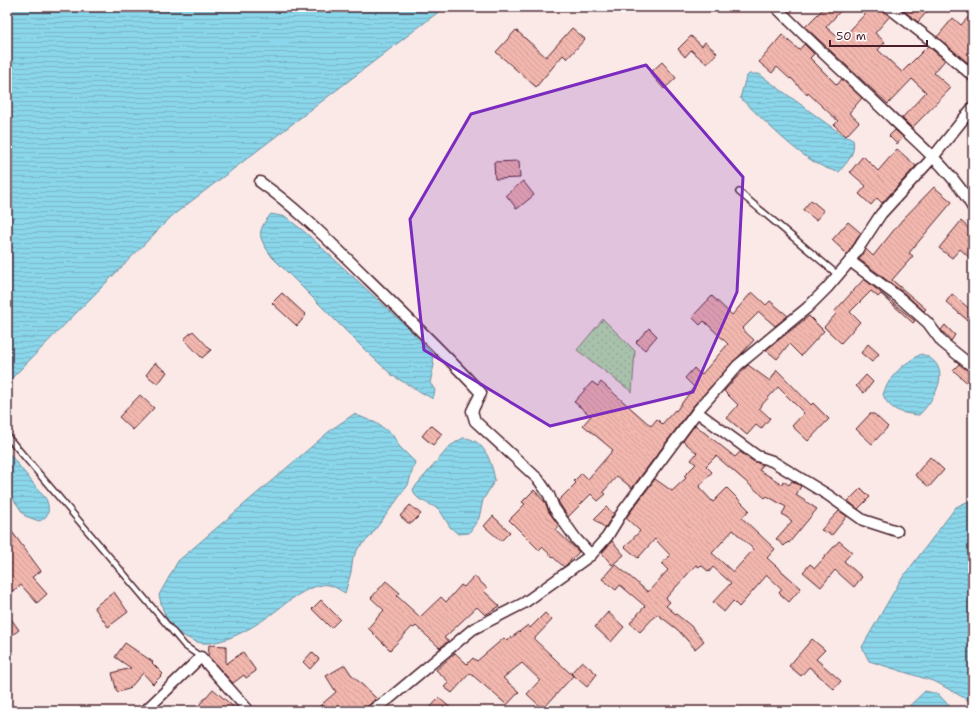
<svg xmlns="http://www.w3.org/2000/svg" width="980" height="718" font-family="'Shantell Sans',sans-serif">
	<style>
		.park { fill: url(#park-dots); stroke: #7e8268 }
		.water { fill: url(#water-rules); stroke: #708d9e }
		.building { fill: url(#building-back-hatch); stroke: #4a1f2b; fill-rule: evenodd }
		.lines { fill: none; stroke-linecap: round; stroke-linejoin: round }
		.service-casing { stroke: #4a1f2b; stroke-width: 8 }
		.minor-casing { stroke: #4a1f2b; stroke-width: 13 }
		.service { stroke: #fff; stroke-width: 5 }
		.minor { stroke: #fff; stroke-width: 10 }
		.marked { fill: #7b2cbf; fill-opacity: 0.2; stroke: #7b2cbf; stroke-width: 3; stroke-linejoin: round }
	</style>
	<defs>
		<pattern id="park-dots" width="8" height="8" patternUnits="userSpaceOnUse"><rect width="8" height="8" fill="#b3e6a6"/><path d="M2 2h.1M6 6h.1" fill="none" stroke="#9bc58f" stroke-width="1.8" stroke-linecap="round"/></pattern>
		<pattern id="water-rules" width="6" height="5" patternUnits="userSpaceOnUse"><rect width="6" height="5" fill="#8ad6ea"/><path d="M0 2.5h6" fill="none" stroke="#79b7c9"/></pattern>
		<pattern id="building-back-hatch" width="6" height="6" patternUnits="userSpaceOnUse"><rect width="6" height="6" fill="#f2b7ae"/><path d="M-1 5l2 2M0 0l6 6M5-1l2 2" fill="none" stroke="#d19d96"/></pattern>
	</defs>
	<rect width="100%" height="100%" fill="#fbe9e7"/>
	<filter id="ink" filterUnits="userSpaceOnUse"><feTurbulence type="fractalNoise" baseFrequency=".025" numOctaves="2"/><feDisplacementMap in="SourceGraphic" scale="8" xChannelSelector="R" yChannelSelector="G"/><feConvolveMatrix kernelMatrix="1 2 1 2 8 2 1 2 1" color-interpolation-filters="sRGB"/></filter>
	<g filter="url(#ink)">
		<polygon class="park" points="603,319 635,351 632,392 577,350"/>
		<g class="water">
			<polygon points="7,7 445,7 172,216 7,383"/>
			<path d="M749,74H759L841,134L853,140C856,154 847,162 839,172C805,166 766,121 740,98L746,77Z"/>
			<path d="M271,214L286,217L306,233L405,325L432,353L434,365L430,383L435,390L433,399L393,376L366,351L272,257C259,238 255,233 271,214Z"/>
			<path d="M921,354C955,365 936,398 919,415C903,414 888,410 883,394C890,375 903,364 921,354Z"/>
			<path d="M354,414L376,423L392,434L399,446L415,462L408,485L369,538L359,547L353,558L351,572L345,593C338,589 330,583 322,585C305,588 290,600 277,610C259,624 226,645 202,643C198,643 192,640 188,638C169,630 163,613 159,595L178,561L332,429Z"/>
			<path d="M463,438C484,438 492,463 495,480L483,500L479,518L469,533L458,534L450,527L439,509L419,499L415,495L413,489L450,446Z"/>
			<path d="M7,451L46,499C50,508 50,517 39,521L25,516L7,490Z"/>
			<polygon points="973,499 973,703 936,682 869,661 862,647 900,581 956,507"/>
			<polygon points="925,691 938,694 954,711 904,711"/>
		</g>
		<g class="building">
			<polygon points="825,7 844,7 826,27 841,40 865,14 864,12 868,7 882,7 884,12 890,16 875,33 885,42 878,50 902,72 928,46 945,60 934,73 951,88 912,128 902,118 926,92 912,79 888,104 805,27"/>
			<polygon points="899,7 931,7 918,22"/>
			<polygon points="973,12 973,58 968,63 937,37 953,18 961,25"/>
			<polygon points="572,28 585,39 567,59 563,55 536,87 496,52 516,30 546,57"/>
			<polygon points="782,35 799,50 804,44 814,54 810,58 837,85 842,79 862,98 849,113 859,122 846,136 834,125 838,121 808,93 807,95 791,78 790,79 777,67 772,73 759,62"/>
			<polygon points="691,36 702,46 705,42 717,53 707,64 691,50 685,57 678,49"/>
			<polygon points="662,62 676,78 664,89 650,73"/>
			<polygon points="895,130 903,137 897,144 889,136"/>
			<polygon points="897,149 916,166 882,203 877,198 871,205 859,194 866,186 850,172 863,156 878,171"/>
			<polygon points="519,161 520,178 495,179 494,162"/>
			<polygon points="523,181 534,195 517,209 506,195"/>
			<polygon points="934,187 952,202 909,253 913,256 892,280 926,309 924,311 905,294 859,259 866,249 873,256 902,220"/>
			<polygon points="811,200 824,211 816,220 803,210"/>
			<polygon points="961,221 973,232 973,261 960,249 952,258 939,248"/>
			<polygon points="848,222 861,233 847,254 832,240"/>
			<polygon points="864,279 915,321 913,323 881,294 878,297 871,291 850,312 860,322 841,343 824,327 836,314 834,312"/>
			<polygon points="752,292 766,305 770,301 788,316 775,326 759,312 742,329 754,340 694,405 632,488 617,476 603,492 606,494 598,501 591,494 568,517 558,501 576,483 574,481 582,473 588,479 613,450 583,425 591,416 574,402 592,382 598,386 601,382 651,426 657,419 662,424 675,410 676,411 694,387 685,378 694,368 701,375 728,344 704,321 700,325 692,317 712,296 732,315"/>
			<polygon points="282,293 306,315 297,326 272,303"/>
			<polygon points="952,294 973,312 973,325 946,302"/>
			<polygon points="809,316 824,331 801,356 789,344 777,359 766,350"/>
			<polygon points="945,325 955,335 951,341 941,330"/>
			<polygon points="649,328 657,336 645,350 636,342"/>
			<polygon points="193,331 211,350 202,358 184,339"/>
			<polygon points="868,344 879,354 872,362 861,353"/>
			<polygon points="155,363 167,372 158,384 146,375"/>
			<polygon points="959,364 973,373 973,388 953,370"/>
			<polygon points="748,365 770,381 777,370 811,405 813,403 829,419 808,441 792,426 804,413 778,387 759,408 770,418 761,429 756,425 747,435 727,418 738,405 724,391"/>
			<polygon points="866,375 873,382 864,393 856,386"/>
			<polygon points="140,395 154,408 133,430 119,417"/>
			<polygon points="870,414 874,414 888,427 872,444 856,429"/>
			<polygon points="431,425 442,434 433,445 422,436"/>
			<path d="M695,425L735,457L740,452L753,461L763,465L759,470L782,484L783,481L789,485L792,481L801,486L796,495L817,509L789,543L788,542L784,546L776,539L792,521L782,514L786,507L767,496L765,498L716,456L706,466L712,472L699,487L713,502L727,488L749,510L742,518L775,549L767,558L801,588L789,602L779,593L782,589L767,575L739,607L733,601L724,612L713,602L731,583L713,567L709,572L701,565L699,567L696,565L666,598L670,602L666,606L691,626L704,641L695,649L678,630L657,614L640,632L630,623L645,606L620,585L616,590L602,579L615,564L648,592L668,570L662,564L670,555L655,539L638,558L625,547L640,531L626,518L655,479L672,491L686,478L684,476L696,464L691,460L697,453L683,441ZM733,530L752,548L753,550L733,572L712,553Z"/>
			<polygon points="930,457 944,470 929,487 915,475"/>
			<polygon points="861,488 870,497 858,509 848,501"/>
			<polygon points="534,490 545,502 549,512 559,526 555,529 579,552 564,567 542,547 539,550 509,520 525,504 522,502"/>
			<polygon points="410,505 421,514 412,523 408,523 400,516"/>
			<polygon points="606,507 614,514 605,528 594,519"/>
			<polygon points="839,511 847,516 832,535 821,530"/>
			<polygon points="493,516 510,532 501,541 484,526"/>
			<polygon points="7,525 41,571 32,577 47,594 37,603 21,585 7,595"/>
			<polygon points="612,541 624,555 612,565 602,553"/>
			<polygon points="839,541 852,552 844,561 862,577 854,587 835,570 821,587 803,572 810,564 815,568"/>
			<polygon points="474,576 487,588 484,591 500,606 485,615 477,607 444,638 448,641 440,648 416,626 414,628 412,627 390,650 368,628 384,610 371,598 386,581 400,593 397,596 420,617 441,597 446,602 461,585 464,587"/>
			<polygon points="114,592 128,612 108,627 94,607"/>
			<polygon points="321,600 340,619 331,628 312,609"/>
			<polygon points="608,612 624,627 611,642 595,627"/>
			<polygon points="7,613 19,630 7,639"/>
			<polygon points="545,613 552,620 534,639 573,676 543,709 527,694 540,680 522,663 503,678 519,692 507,705 470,673 452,693 444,687 449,682 436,670 455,653 467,664 473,658 477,661 504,638 507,641 528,625 530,628"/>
			<polygon points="812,639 825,650 816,659 841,681 834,689 809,667 801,676 789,666"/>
			<polygon points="125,643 153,662 152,663 163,674 153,684 143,673 129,689 117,692 112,673 131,668 115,657"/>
			<polygon points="209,645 226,646 226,664 243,652 256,671 246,678 244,675 233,683 208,656"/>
			<polygon points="312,652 319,659 310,669 303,662"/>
			<polygon points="582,661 597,674 587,687 571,673"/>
			<polygon points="345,665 351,674 376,698 363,711 314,711 336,692 326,676"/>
			<polygon points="213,689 238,711 194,711"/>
			<polygon points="439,698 454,711 427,711"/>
		</g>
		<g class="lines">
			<defs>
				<g id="service">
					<polyline points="739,192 838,275"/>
					<polyline points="7,436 185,646 201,657"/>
				</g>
				<g id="minor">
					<path d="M776,7C814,46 855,82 894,120C924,149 952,171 973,208"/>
					<polyline points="888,7 936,44 973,76"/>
					<path d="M260,182C300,210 334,246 369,280C407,317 445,354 481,393L472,411L475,421L538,479L549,495L554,508L576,539L591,555"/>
					<polyline points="850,261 901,299 928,323 942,342 973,367"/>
					<polyline points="697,412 757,456 772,461 828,495 863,520 897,531"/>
					<polyline points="145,711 201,657 249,711"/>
					<polyline points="371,711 390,698 473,629 524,603 591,555 607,537 623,511 699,409 738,365 807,308 827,288 850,261 881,214 934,156 973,107"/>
				</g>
			</defs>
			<use href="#service" class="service-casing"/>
			<use href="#minor" class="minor-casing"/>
			<use href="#service" class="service"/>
			<use href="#minor" class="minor"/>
		</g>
	</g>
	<path class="marked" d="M646,65L743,177L737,292L693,392L550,426L424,350L410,219L471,114Z"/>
	<rect width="980" height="718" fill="none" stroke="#fff" stroke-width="24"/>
	<rect x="12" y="12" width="956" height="694" fill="none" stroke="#4a1f2b" stroke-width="1.5" filter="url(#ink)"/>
	<path d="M830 40v6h97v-6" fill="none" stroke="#4a1f2b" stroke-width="2"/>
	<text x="836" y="40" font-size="12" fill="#4a1f2b" stroke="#ffffff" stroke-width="3" paint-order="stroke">50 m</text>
</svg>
